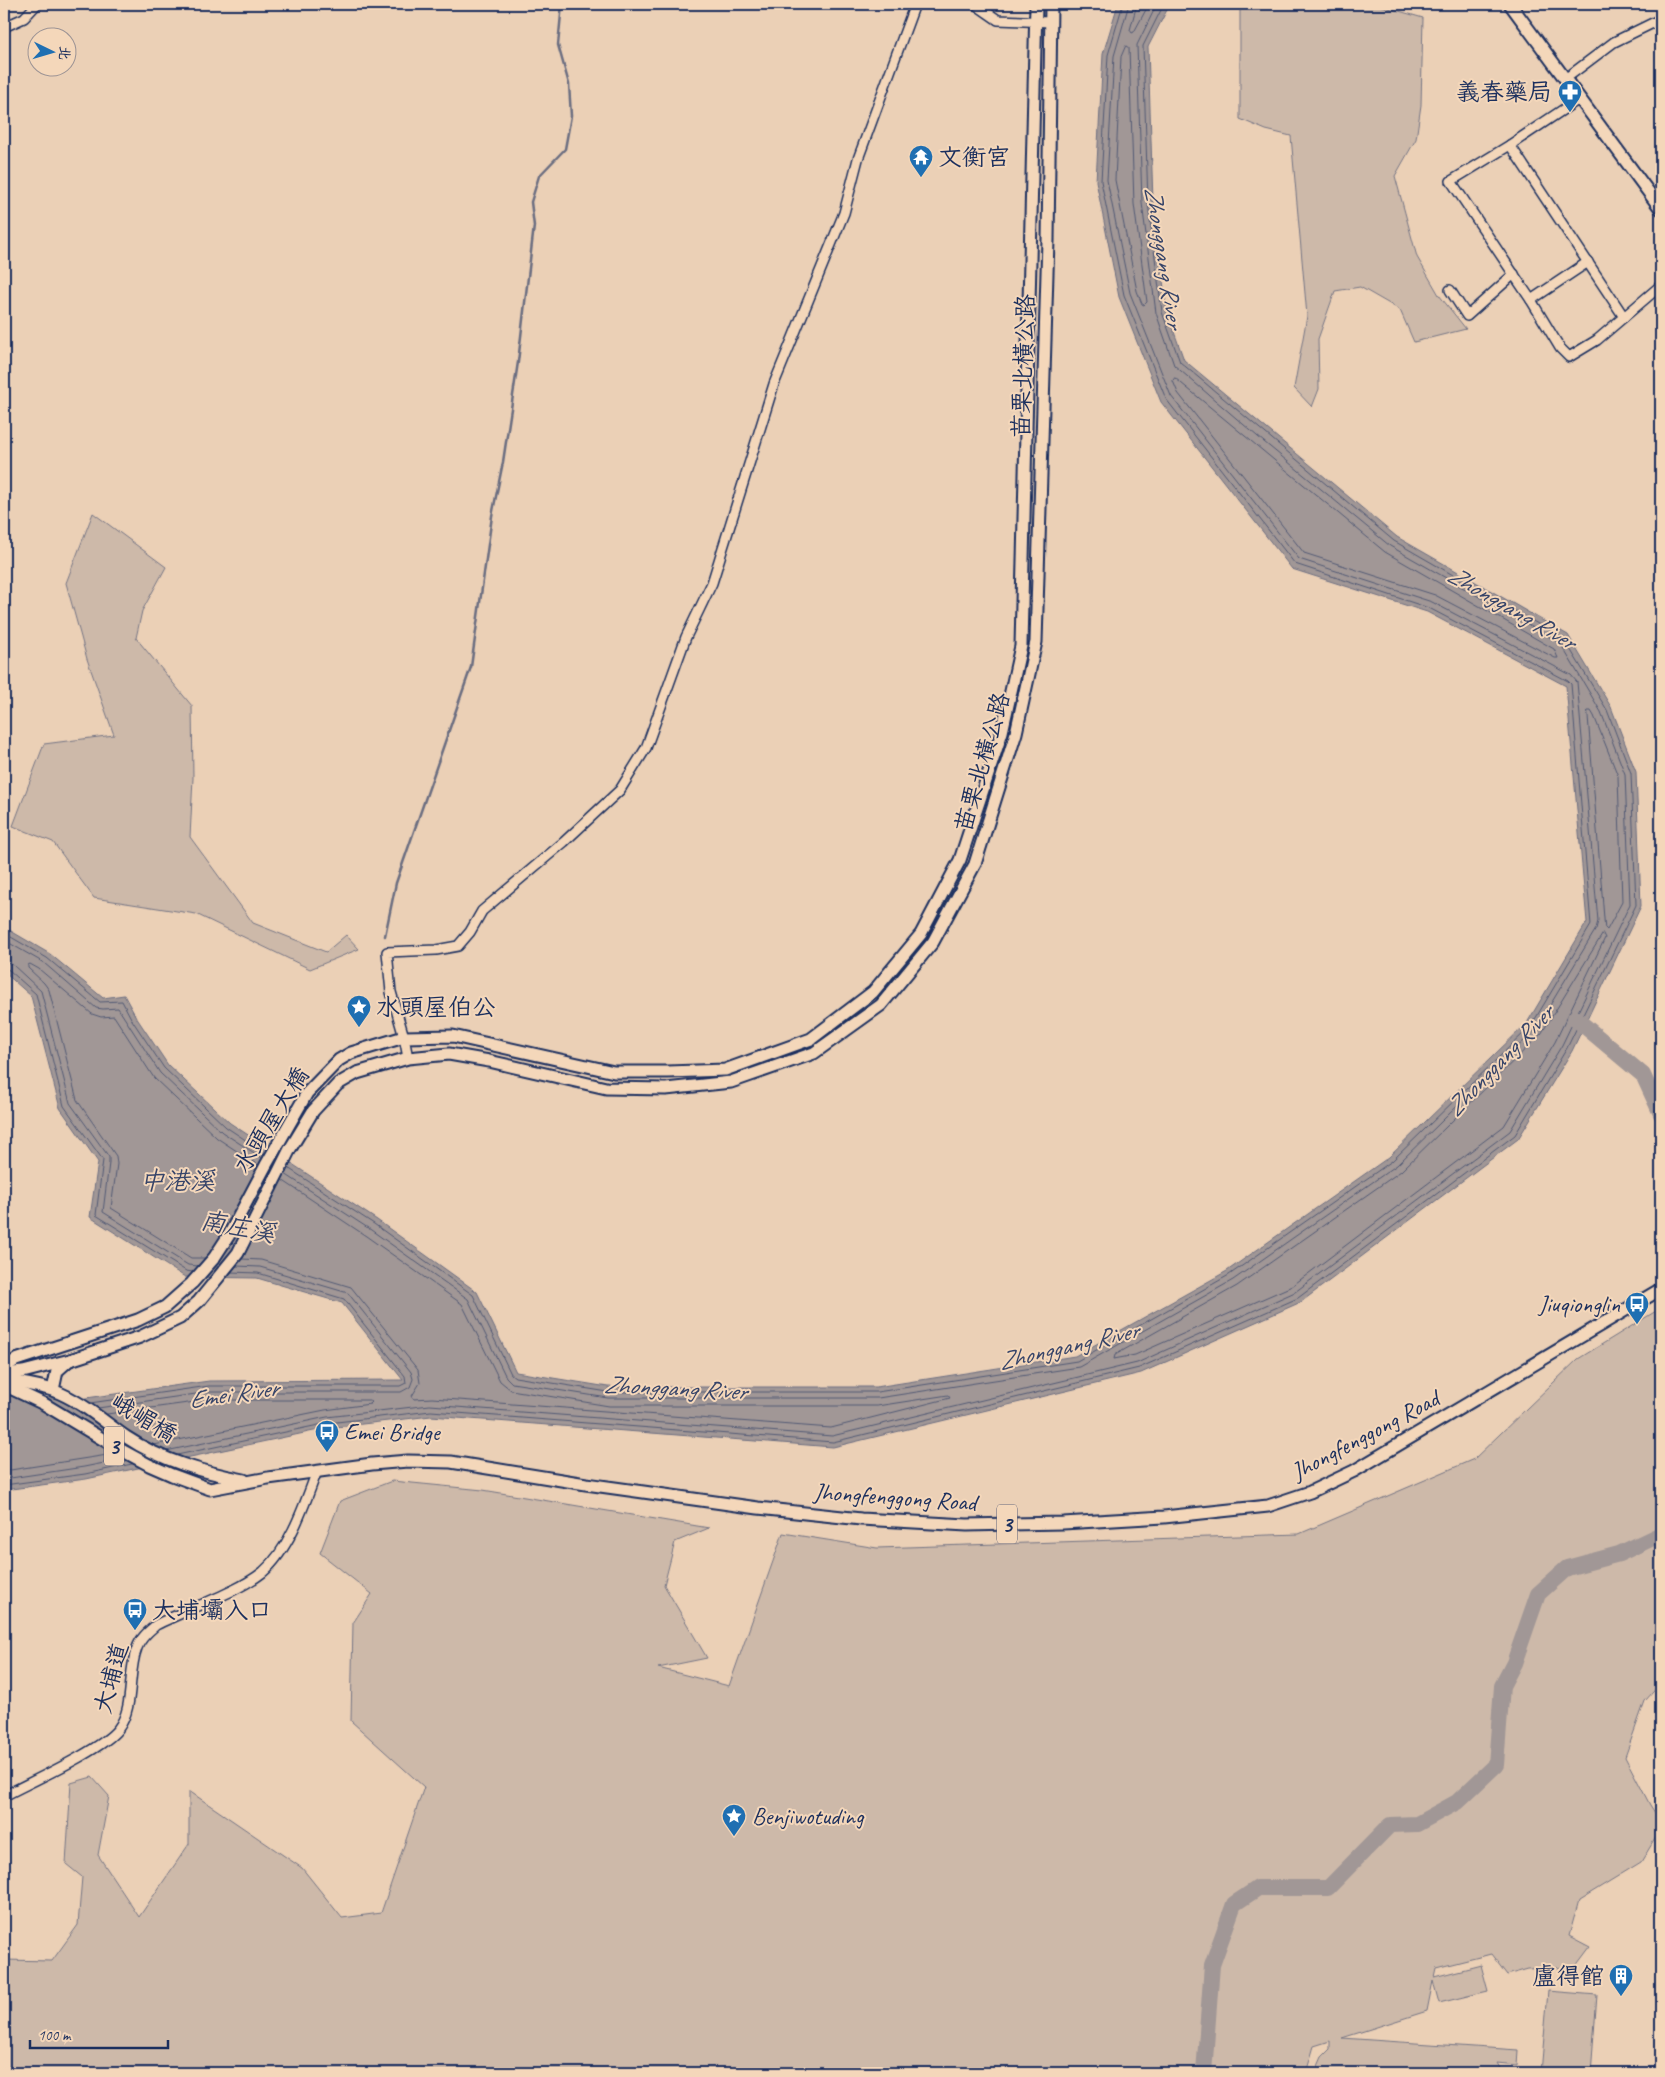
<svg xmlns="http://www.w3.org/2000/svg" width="1665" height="2077" font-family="Caveat,'LXGW WenKai TC',sans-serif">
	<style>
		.green { fill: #cdb9a9; stroke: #747484 }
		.water { fill: #a19796; stroke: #6b6d80 }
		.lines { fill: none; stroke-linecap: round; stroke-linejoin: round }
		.shore { stroke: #515974; stroke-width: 1 }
		.stream { stroke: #6b6d80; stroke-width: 2.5 }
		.river { stroke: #a19796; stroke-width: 16 }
		.minor-casing { stroke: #1b2f5e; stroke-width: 12 }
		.major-casing { stroke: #1b2f5e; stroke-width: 15 }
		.minor { stroke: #f4d7ba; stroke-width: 9 }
		.major { stroke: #f4d7ba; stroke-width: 11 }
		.labels { text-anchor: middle; stroke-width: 4; stroke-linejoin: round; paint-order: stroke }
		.shield { fill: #f4d7ba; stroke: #5c617a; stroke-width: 1 }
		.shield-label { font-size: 22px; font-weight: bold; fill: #1b2f5e }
		.poi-label { font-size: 24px; fill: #1b2f5e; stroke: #f4d7ba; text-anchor: start }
		.street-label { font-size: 24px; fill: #1b2f5e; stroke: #f4d7ba }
		.water-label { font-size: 25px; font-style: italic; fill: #364469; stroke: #f4d7ba }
	</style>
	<rect width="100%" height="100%" fill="#ebd0b6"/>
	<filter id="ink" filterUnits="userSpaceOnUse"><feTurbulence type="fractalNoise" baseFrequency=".02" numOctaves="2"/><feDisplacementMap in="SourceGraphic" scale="10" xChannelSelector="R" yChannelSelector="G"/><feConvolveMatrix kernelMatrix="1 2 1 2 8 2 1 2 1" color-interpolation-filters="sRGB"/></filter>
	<g filter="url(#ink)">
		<g class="green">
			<polygon points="1240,4 1375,4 1423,18 1421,105 1416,139 1395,176 1417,257 1439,295 1466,329 1414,342 1400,310 1360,287 1335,291 1318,339 1319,389 1312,407 1294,388 1307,316 1291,136 1266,130 1240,119"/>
			<polygon points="93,513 166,567 142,611 136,638 192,706 193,778 190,837 253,923 326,952 346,935 359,949 310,969 196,914 94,898 53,842 13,826 44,744 114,735 87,659 66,583"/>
			<polygon points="1661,1308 1661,1609 1659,1609 1661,1683 1645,1701 1625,1757 1650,1805 1661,1822 1661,1829 1641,1862 1579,1900 1569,1936 1590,1947 1575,1967 1528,1969 1507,1975 1491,1954 1436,1968 1434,1977 1481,1965 1488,1991 1439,2003 1433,1981 1427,2011 1342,2038 1518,2050 1517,2065 1497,2063 1503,2073 1315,2073 1322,2057 1330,2049 1330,2041 1314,2046 1306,2073 4,2073 4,1960 52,1961 78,1925 82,1877 66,1864 71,1783 92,1777 109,1796 98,1855 139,1917 189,1844 189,1791 302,1868 342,1918 381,1913 424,1787 351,1721 353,1623 372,1594 320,1553 340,1501 392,1481 483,1490 709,1528 675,1542 664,1585 707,1658 658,1668 729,1686 783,1533 877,1548 1299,1534 1474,1459 1578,1359"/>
			<polygon points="1548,1991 1597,1995 1591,2073 1541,2073"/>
		</g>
		<polygon class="water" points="1118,4 1170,4 1148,47 1153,202 1167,312 1184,360 1397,537 1568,635 1611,707 1636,772 1641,906 1572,1051 1518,1139 1301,1302 1141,1373 833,1447 431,1416 328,1428 86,1479 4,1490 4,1396 79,1399 209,1381 403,1380 342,1303 257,1278 185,1277 90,1217 98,1162 60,1108 31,996 4,972 4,927 50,954 103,998 124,995 136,1017 168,1065 230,1123 377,1220 477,1292 516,1372 608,1387 876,1387 1075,1356 1227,1271 1389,1157 1527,1023 1587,922 1566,686 1427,612 1292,569 1161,402 1119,297 1096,181 1103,54"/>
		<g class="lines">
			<g class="shore">
				<polyline points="1137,4 1130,30 1132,33 1134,32 1149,4"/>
				<polygon points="1126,46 1129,48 1134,204 1147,302 1144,305 1142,304 1137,291 1115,180 1121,57"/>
				<polygon points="1175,378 1385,552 1554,649 1558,658 1555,658 1435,595 1304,553 1178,393 1173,381"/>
				<polygon points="1588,711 1591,711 1594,716 1618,776 1622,902 1607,930 1605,928"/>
				<polyline points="4,933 47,958 100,1002 122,1001 132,1020 164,1068 226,1127 265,1153"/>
				<polygon points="1603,934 1605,938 1555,1042 1504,1126 1292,1286 1135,1355 1114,1359 1115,1355 1237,1286 1401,1171 1541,1034"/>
				<polyline points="4,940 44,963 96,1008 103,1009 118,1008 160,1073 222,1132 262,1158"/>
				<polyline points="4,962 13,965 41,991 70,1103 109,1157 109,1163 103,1212 188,1265 198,1266"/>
				<polyline points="4,968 9,970 36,994 64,1106 103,1160 96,1215 186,1271 193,1272"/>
				<polyline points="288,1168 374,1224 473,1295 511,1374 515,1377 608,1392 877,1392 1077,1361 1229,1275 1392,1161 1531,1026 1591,925 1571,684 1568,681 1429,608 1295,564 1166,399 1124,295 1101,181 1108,55 1123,4"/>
				<polyline points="285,1174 371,1230 468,1299 506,1377 512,1383 608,1398 878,1398 1079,1367 1233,1280 1397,1165 1535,1030 1596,929 1598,921 1577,682 1571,675 1432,602 1299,559 1171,396 1130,293 1107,180 1114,56 1129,4"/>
				<polyline points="205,1258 191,1258 111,1208 117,1164 116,1156 77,1100 49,990 44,983 28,968 28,965 30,964 39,969 92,1014 101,1017 114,1016 154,1078 217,1138 258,1165"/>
				<polyline points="242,1259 261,1260 351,1287 418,1370 420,1383 412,1396 414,1399 432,1398 831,1428 950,1398 948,1395 877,1406 609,1406 511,1390 500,1381 462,1304 366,1236 282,1180"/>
				<polyline points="90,1403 209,1386 400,1386 406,1383 405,1376 344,1299 258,1273 231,1272"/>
				<polyline points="98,1408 210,1392 401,1392 410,1387 413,1379 411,1372 348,1293 260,1267 236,1266"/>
				<polyline points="107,1414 210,1400 369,1400 372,1402 370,1404 325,1410 154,1445"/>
				<polyline points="166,1451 327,1417 430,1405 832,1436 1137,1363 1295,1292 1510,1131 1562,1045 1630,904 1625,774 1601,712 1560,643 1390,546 1264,442 1174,365 1156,313 1142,203 1137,45 1157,4"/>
				<polyline points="177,1455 328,1423 431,1411 833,1442 1139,1368 1298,1298 1515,1135 1567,1048 1636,905 1631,773 1607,710 1564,639 1394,541 1180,362 1162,312 1148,203 1143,46 1164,4"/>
				<polyline points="4,1471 114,1454"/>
				<polyline points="4,1479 84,1467 124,1459"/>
				<polyline points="4,1485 85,1474 132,1464"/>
			</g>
			<polyline class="stream" points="385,936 396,883 471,667 492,516 503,462 518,362 534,226 531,202 539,176 565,149 571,116 569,84 558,45 562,4"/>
			<g class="river">
				<polyline points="1575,1018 1643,1075 1661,1114"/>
				<polyline points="1204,2073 1212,1965 1234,1904 1258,1888 1328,1888 1390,1825 1417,1824 1457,1802 1496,1765 1502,1686 1514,1663 1538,1594 1567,1568 1619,1554 1661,1534"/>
			</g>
			<defs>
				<g id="minor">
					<polyline points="975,4 998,20 1051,22"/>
					<polyline points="4,27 24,18 37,4"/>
					<polyline points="1565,79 1614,42 1661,19"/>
					<polyline points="1579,99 1510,145 1451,181 1531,300 1560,348 1569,357 1597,340 1659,287"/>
					<polyline points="1510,145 1624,317"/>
					<polyline points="1450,290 1467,316 1514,274"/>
					<polyline points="1531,300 1588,262"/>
					<polyline points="408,1058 404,1037 391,992 387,952 436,950 458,946 470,932 482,911 564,842 620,790 646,748 686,637 712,583 774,384 844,213 858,159 915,4"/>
					<path d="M4,1796C30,1782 102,1750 118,1729C135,1707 127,1673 137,1648C140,1638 149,1631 156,1625C187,1609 237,1593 263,1572C290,1549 305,1503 317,1471"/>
				</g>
				<g id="major">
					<polyline points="1510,4 1661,209"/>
					<polyline points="4,1367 16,1360 138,1320 165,1307 192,1283 214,1258 229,1235 266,1165 307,1093 339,1060 351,1053 404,1037 453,1036 614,1072 668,1072 725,1070 811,1039 873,992 921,934 960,860 1002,732 1021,646 1036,4"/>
					<polyline points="4,1374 23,1372 70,1360 140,1337 180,1318 199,1301 238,1253 290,1149 313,1111 338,1084 357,1073 408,1058 449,1054 489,1061 606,1088 666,1089 731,1082 814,1053 881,1005 933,942 975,864 1016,733 1036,642 1048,240 1051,4"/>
					<path d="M4,1380C20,1383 37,1385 52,1390C80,1400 103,1421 126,1437C162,1461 203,1472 244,1480"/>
					<polyline points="4,1385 44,1404 114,1446 149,1465 172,1475 210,1489 268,1478 372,1464 408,1461 451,1462 586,1484 758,1508 861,1519 967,1525 1063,1523 1164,1517 1268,1506 1310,1492 1354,1471 1661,1289"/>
					<polyline points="53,1390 57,1371 67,1362"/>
				</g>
			</defs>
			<use href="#minor" class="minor-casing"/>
			<use href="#major" class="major-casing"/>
			<use href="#minor" class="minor"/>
			<use href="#major" class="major"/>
		</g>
	</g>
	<defs>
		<symbol id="pharmacy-pin" viewBox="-11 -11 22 30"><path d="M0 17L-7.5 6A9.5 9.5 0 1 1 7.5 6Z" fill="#1f6fb2" stroke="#f4d7ba"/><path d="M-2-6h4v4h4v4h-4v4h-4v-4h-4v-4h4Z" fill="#fff"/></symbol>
		<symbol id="temple-pin" viewBox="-11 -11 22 30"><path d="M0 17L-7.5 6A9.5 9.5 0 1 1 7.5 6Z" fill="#1f6fb2" stroke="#f4d7ba"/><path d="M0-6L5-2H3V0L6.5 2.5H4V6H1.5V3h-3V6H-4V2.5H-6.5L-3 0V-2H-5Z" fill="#fff"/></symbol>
		<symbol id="sight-pin" viewBox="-11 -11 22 30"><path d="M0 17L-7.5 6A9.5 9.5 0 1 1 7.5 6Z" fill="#1f6fb2" stroke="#f4d7ba"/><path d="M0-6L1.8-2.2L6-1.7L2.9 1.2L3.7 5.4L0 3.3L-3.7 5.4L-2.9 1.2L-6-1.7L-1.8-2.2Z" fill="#fff"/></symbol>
		<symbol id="bus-pin" viewBox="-11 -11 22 30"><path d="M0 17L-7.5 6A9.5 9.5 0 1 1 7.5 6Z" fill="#1f6fb2" stroke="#f4d7ba"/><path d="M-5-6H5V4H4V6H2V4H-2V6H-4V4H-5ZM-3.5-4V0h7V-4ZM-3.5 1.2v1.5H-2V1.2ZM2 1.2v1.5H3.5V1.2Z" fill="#fff"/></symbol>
		<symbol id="building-pin" viewBox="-11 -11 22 30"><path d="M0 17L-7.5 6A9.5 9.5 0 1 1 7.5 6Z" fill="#1f6fb2" stroke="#f4d7ba"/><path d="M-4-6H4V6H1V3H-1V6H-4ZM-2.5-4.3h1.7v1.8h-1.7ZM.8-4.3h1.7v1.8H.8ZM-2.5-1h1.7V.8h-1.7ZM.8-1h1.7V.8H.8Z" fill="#fff"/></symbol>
	</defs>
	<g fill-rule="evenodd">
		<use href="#pharmacy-pin" x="1556" y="78" width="28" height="38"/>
		<use href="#temple-pin" x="907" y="143" width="28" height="38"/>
		<use href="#sight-pin" x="345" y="993" width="28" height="38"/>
		<use href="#bus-pin" x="1623" y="1290" width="28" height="38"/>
		<use href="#bus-pin" x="313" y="1418" width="28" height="38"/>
		<use href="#bus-pin" x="121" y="1596" width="28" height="38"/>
		<use href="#sight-pin" x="720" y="1802" width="28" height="38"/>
		<use href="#building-pin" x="1607" y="1962" width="28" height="38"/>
	</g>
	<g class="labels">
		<g class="shield">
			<rect x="104" y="1426.5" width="20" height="39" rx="4"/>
			<rect x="997" y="1504.5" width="20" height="39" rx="4"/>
		</g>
		<g class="shield-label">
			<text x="114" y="1454">3</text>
			<text x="1007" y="1532">3</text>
		</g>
		<g class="poi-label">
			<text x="1552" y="100" text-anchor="end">義春藥局</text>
			<text x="938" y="165">文衡宮</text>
			<text x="376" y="1015">水頭屋伯公</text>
			<text x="1620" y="1312" text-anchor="end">Jiuqionglin</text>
			<text x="344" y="1440">Emei Bridge</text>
			<text x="152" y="1618">大埔壩入口</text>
			<text x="752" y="1824">Benjiwotuding</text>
			<text x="1604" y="1984" text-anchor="end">盧得館</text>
		</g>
		<g class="street-label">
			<text transform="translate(1023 366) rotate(-88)" y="8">苗栗北橫公路</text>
			<text transform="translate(982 762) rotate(-74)" y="8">苗栗北橫公路</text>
			<text transform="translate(271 1120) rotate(-58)" y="8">水頭屋大橋</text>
			<text transform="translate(144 1418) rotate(31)" y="8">峨嵋橋</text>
			<text transform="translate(1365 1435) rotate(-28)" y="8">Jhongfenggong Road</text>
			<text transform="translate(895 1497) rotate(4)" y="8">Jhongfenggong Road</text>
			<text transform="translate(111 1678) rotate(-75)" y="8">大埔道</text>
		</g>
		<g class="water-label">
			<text transform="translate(1165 257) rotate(81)" y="9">Zhonggang River</text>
			<text transform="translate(1512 607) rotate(30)" y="9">Zhonggang River</text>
			<text transform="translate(1499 1060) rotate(-46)" y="9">Zhonggang River</text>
			<text x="177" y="1189">中港溪</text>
			<text transform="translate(238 1226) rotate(11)" y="9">南庄溪</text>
			<text transform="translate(1068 1345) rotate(-13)" y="9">Zhonggang River</text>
			<text transform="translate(675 1387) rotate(3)" y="9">Zhonggang River</text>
			<text transform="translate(233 1393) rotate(-8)" y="9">Emei River</text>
		</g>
	</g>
	<rect width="1665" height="2077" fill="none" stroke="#f4d7ba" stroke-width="20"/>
	<rect x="10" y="10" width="1645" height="2057" fill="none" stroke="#1b2f5e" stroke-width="2" filter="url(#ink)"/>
	<g transform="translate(52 52) rotate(95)"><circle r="24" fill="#f4d7ba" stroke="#9d9495"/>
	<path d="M0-4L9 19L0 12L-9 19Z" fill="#1f6fb2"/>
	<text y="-8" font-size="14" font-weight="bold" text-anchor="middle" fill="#1b2f5e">北</text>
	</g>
	<path d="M30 2040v8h138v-8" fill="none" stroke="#1b2f5e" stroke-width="2.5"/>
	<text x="38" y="2040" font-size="15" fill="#1b2f5e" stroke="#f4d7ba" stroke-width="4" paint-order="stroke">100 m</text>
</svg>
